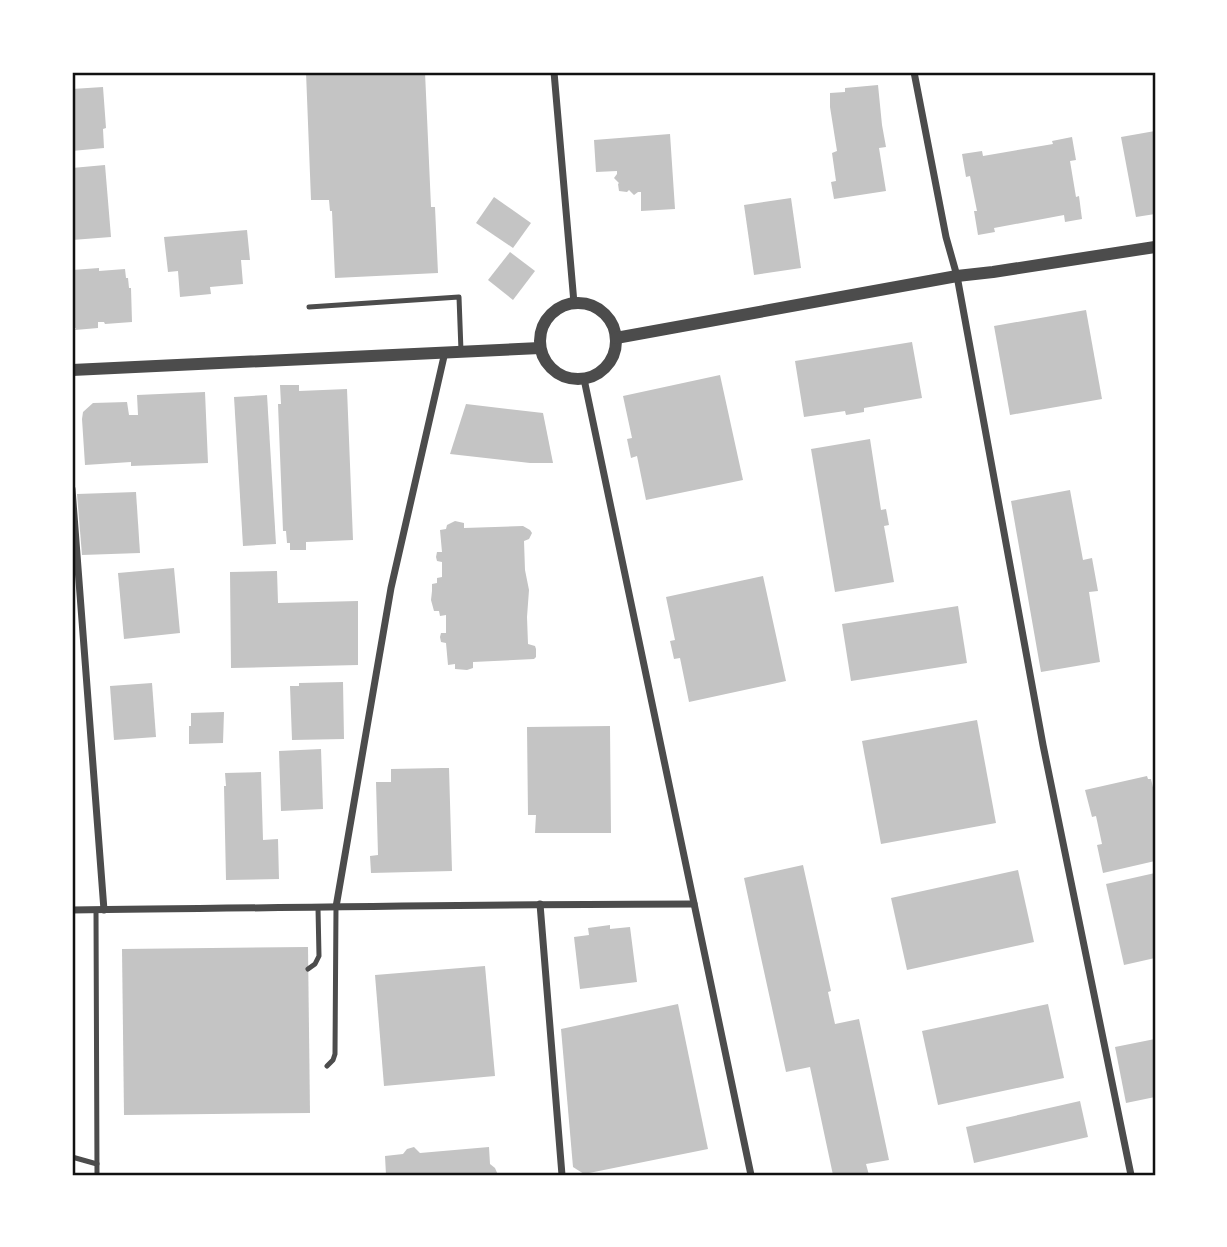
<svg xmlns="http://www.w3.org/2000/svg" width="1227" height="1247" font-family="'IBM Plex Serif',serif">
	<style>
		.building { fill: #c4c4c4 }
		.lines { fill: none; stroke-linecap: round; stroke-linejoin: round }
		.service { stroke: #4c4c4c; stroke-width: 5 }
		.minor { stroke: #4c4c4c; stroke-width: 7 }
		.tertiary { stroke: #4c4c4c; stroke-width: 12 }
		.neatline { fill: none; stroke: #111; stroke-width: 2.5 }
	</style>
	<rect width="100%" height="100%" fill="#fff"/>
	<g class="building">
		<polygon points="306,72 425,72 431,207 435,207 438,273 335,278 332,211 330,211 329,200 311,200"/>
		<polygon points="878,85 882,125 886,147 879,148 886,191 834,199 831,182 836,181 832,153 837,151 830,107 830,93 845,92 845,88"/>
		<polygon points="103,87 106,128 103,129 104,148 72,151 72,89"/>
		<polygon points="1155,131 1155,214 1136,217 1121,137"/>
		<polygon points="670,134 675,209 641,211 641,192 638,192 634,195 629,190 627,192 619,191 618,184 619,183 614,178 617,174 617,171 596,172 594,140"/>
		<polygon points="1072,137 1076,160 1070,161 1076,197 1079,196 1082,219 1065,222 1064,215 994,228 995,232 978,235 974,211 977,211 970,176 966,177 962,154 982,151 983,156 1053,144 1052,141"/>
		<polygon points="105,165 111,237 72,240 72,168"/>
		<polygon points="494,197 531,223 513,248 476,223"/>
		<polygon points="791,198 801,268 754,275 744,205"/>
		<polygon points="247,230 250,260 241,260 243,284 210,287 211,294 180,297 178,271 168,272 164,237"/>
		<polygon points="510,252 535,271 513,300 488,280"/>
		<polygon points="99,268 99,271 125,269 126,278 128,278 129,288 131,288 132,322 105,324 104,322 98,322 98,328 75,330 76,328 72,328 72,270"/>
		<polygon points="1086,310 1102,399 1010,415 994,326"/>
		<polygon points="912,342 922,398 864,408 864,412 846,415 845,411 804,417 795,361"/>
		<polygon points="720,375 743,480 646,500 637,456 631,458 627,439 632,438 623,396"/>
		<polygon points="280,385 299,385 299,391 347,389 353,540 306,542 306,550 290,550 290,543 287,543 286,531 283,531 278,404 281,404"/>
		<polygon points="205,392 208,463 131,466 131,462 85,465 82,419 83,412 93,403 127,402 129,415 138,415 137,395"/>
		<polygon points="267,395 276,544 243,546 234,397"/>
		<polygon points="466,404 543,413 553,463 530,463 450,454"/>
		<polygon points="870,439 881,510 886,509 889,525 884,526 894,582 835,592 811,449"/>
		<polygon points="1070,490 1083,560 1092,558 1098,591 1089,592 1100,662 1041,672 1011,501"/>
		<polygon points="136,492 140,553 82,555 77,494"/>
		<polygon points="455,521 464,523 464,528 523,526 530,530 532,533 529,539 524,541 525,570 529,590 527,617 528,644 535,646 536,649 536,657 534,659 473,662 473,668 467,670 455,669 455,664 448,665 446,643 441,642 440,637 441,633 446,633 446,615 440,616 439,611 434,611 431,600 432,591 432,584 437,583 437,578 442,577 442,562 437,561 436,557 437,552 442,552 440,530 446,529 447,525"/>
		<polygon points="174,568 180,633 124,639 118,573"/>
		<polygon points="277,571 278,603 358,601 358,665 231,668 230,572"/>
		<polygon points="763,576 786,681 689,702 680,658 674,659 670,641 675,640 666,597"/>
		<polygon points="958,606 967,663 851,681 842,624"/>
		<polygon points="343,682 344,739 292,740 290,686 299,686 299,683"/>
		<polygon points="152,683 156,737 114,740 110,686"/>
		<polygon points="224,712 223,743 189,744 189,726 191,726 191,713"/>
		<polygon points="977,720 996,823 881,844 862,741"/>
		<polygon points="610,726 611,833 535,833 536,815 528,815 527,727"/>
		<polygon points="321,749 323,809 281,811 279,751"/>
		<polygon points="442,768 449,768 452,871 371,873 370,856 378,855 376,782 391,782 391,769"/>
		<polygon points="261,772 263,840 278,839 279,879 226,880 224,786 226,786 225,773"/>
		<polygon points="1147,776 1148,779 1151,779 1155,796 1155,799 1153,800 1155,810 1155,861 1103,873 1097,845 1102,844 1096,816 1092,817 1085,790"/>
		<polygon points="803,865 831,991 828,992 835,1024 859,1019 889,1160 866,1164 869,1175 833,1175 810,1067 786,1072 758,944 744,878"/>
		<polygon points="1018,870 1034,942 907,970 891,898"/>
		<polygon points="1155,873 1155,958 1124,965 1106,884"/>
		<polygon points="610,925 610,929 630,927 637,982 580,989 574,937 589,935 588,928"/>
		<polygon points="308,947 310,1113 124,1115 122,949"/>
		<polygon points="485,966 495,1076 384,1086 375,975"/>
		<polygon points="678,1004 708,1149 584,1174 573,1167 561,1029"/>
		<polygon points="1048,1004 1064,1078 938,1105 922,1031"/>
		<polygon points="1155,1039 1155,1097 1126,1103 1115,1047"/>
		<polygon points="1080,1101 1088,1137 974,1163 966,1127"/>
		<polygon points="414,1147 420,1153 489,1147 490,1164 495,1168 498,1175 386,1175 385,1156 403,1154 407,1149"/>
	</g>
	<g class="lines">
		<g class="service">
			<polyline points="309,307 459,297 461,351"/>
			<polyline points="96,910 97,1175"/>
			<polyline points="308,969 315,964 319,956 318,908"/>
			<polyline points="327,1066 333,1060 335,1054 336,907"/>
			<polyline points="72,1157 97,1164"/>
		</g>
		<g class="minor">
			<polyline points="554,72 574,303"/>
			<polyline points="914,72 946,237 957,276 1043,745 1131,1175"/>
			<polyline points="584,379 751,1175"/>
			<polyline points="72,489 104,910"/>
			<polyline points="540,904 562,1175"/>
			<polyline points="336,907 391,588 445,352"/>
			<path d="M72,910C279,908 487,904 694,904"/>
		</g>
		<g class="tertiary">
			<circle cx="578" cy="341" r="38"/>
			<polyline points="616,338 957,276 993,272 1155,247"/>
			<polyline points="72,370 540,348"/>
		</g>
	</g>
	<rect width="1227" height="1247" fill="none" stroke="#ffffff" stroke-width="147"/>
	<rect x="74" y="74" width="1080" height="1100" class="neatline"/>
</svg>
